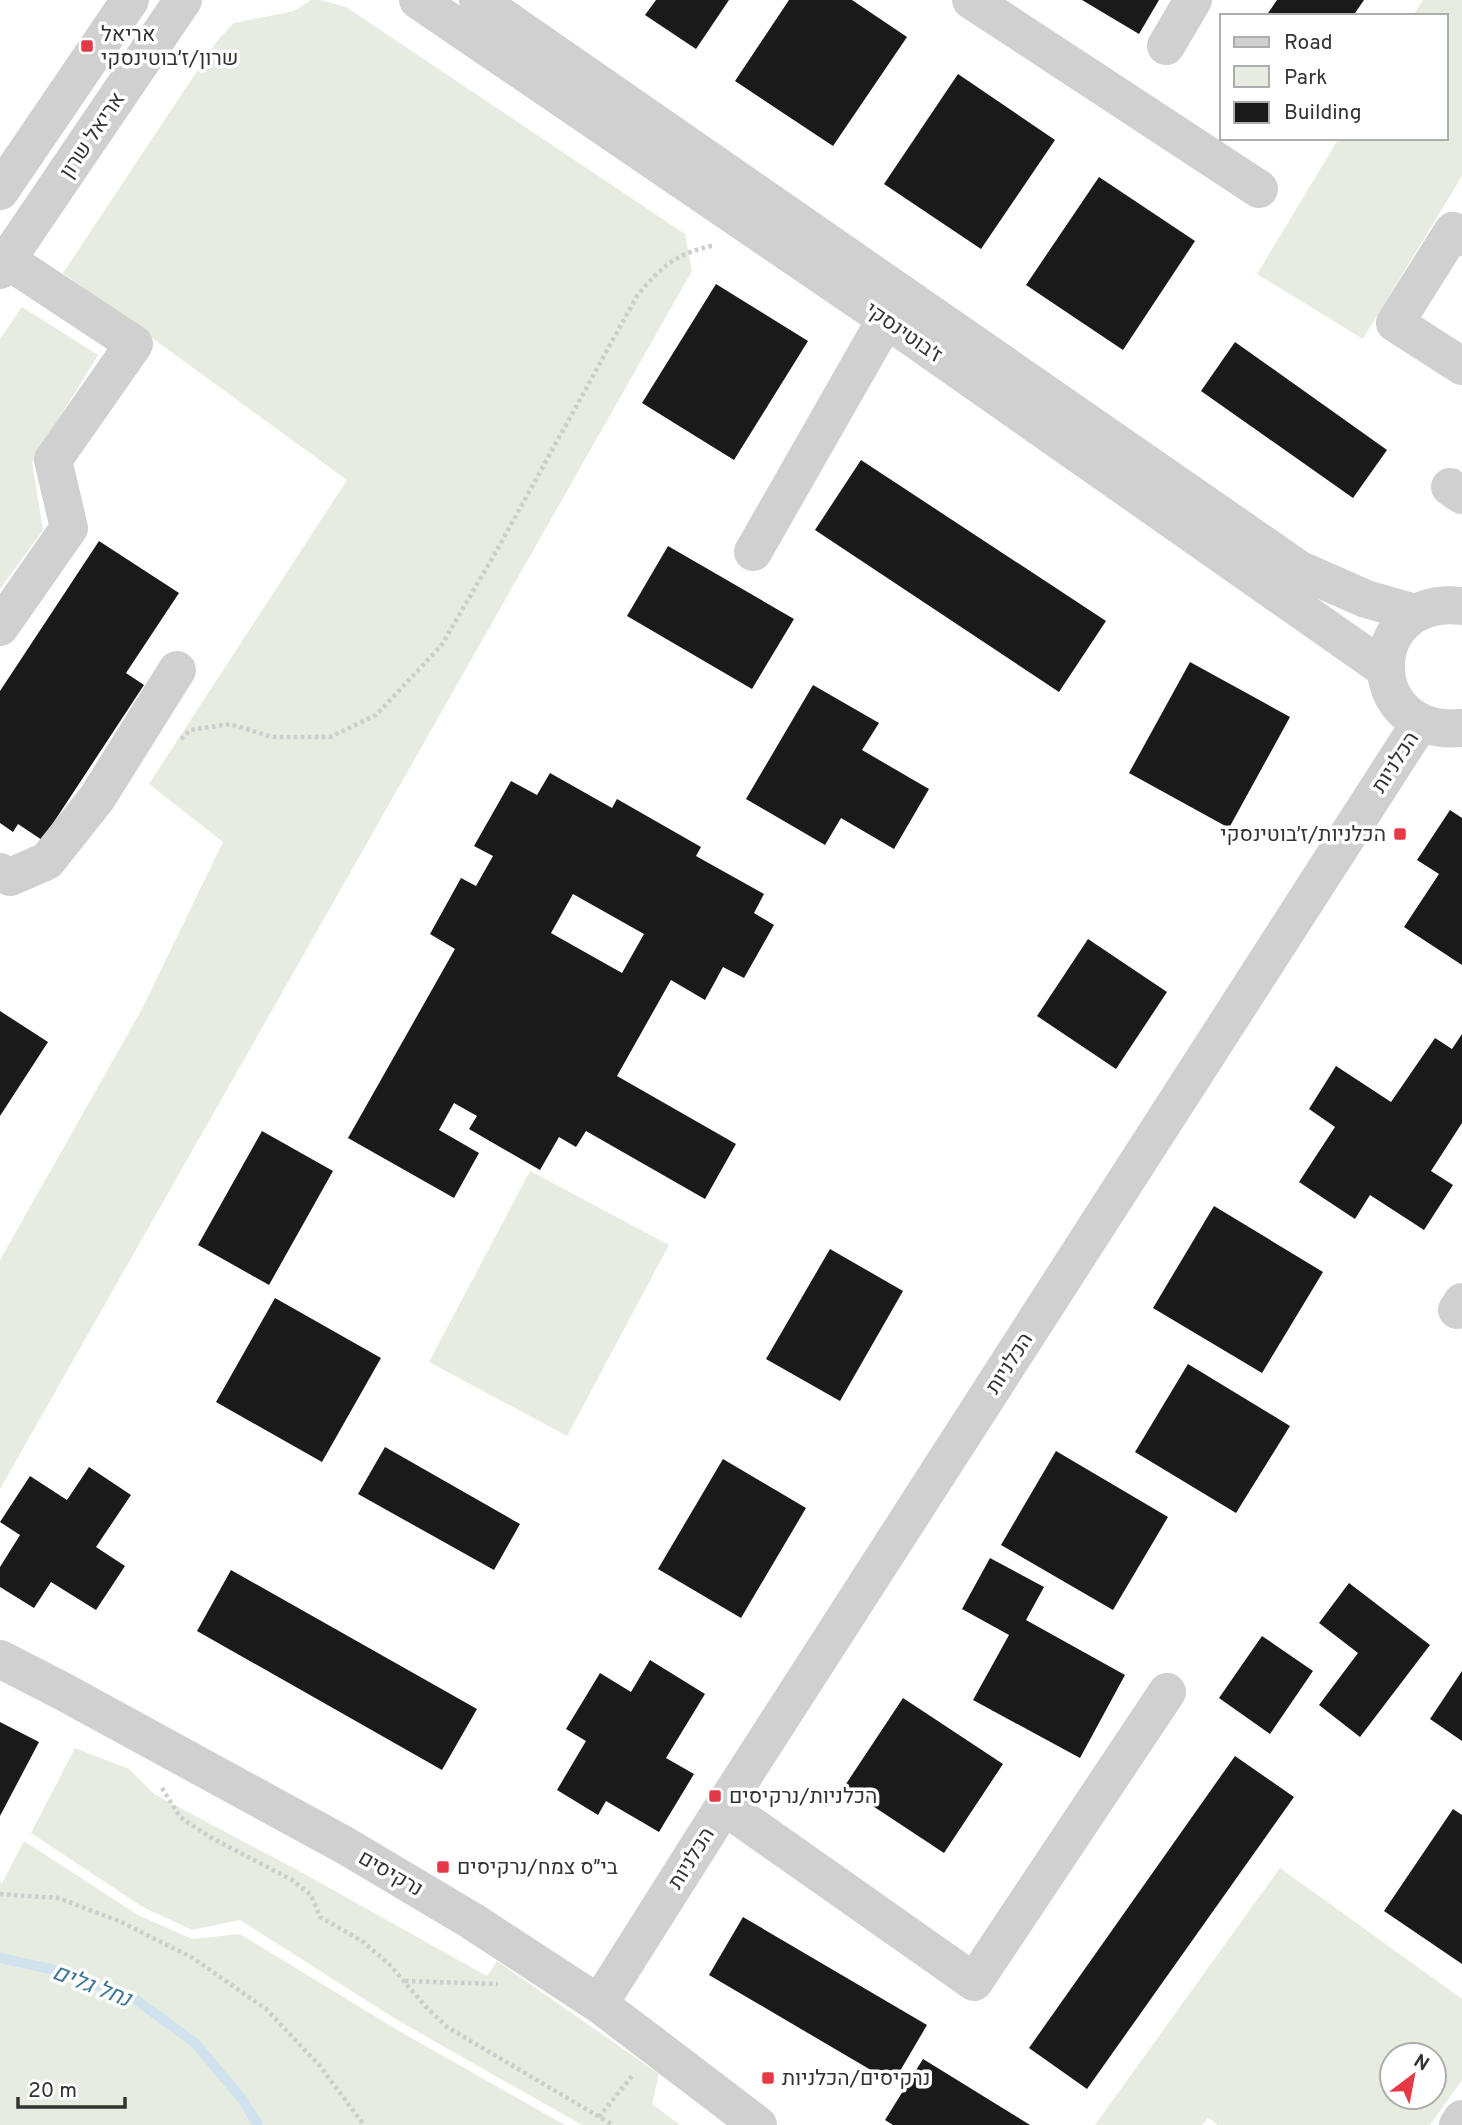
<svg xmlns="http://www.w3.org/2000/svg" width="1462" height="2125" font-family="Overpass,Heebo,sans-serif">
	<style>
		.green { fill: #e6ecdf; fill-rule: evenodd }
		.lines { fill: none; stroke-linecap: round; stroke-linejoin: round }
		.stream { stroke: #cfe2ee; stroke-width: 10 }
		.building { fill: #1a1a1a; fill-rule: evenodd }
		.path { stroke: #cdcdcd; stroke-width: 4.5; stroke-dasharray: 3.5 3.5; stroke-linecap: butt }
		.minor { stroke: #d0d0d0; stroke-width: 38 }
		.poi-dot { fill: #e63946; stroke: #fff; stroke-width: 2.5 }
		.labels { text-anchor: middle; stroke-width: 7; stroke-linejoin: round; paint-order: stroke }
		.poi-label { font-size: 21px; fill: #333; stroke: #fff; text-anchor: start }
		.street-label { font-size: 21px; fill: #333; stroke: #fff }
		.water-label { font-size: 23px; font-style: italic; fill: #3f7597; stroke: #fff }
	</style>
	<rect width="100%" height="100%" fill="#fff"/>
	<g class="green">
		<polygon points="311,0 320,0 346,7 685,234 692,271 0,1489 0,1260 142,1009 223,842 149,784 347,480 63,273 217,41 234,23 294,11"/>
		<polygon points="1423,0 1462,0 1462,176 1363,339 1257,274 1339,138 1446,138 1446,16 1413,16"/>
		<polygon points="22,307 98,355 32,462 43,530 0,589 0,339"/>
		<polygon points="530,1171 669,1245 567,1436 429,1362"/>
		<polygon points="75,1748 129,1769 154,1794 299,1871 487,1976 497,1961 659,2074 652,2104 680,2125 582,2125 397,2020 240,1920 192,1930 141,1906 31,1833"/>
		<polygon points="24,1841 138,1915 192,1939 240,1934 399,2031 565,2125 0,2125 0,1882 2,1883"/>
		<path d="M1280,1868L1462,1999V2080L1430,2125H1218L1208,2118L1202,2125H1095ZM1392,2055H1434V2097H1392Z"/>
	</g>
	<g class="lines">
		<polyline class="stream" points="0,1958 64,1972 135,1999 195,2043 243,2100 258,2125"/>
	</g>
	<g class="building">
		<polygon points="656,0 729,0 696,49 645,15"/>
		<polygon points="789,0 852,0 907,37 833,146 735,81"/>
		<polygon points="1082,0 1159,0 1139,34"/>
		<polygon points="1277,0 1364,0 1353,16 1266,16"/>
		<polygon points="958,74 1055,140 981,249 884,184"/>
		<polygon points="1099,177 1195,241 1123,350 1026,285"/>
		<polygon points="716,284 808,341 734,460 642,403"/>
		<polygon points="1235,342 1387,450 1353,498 1201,391"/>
		<polygon points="861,460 1106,621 1059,692 815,530"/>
		<polygon points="99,541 179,593 126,673 144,685 42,840 18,824 13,832 0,823 0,691"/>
		<polygon points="668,546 794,619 752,689 627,616"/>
		<polygon points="1190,662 1290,717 1229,828 1129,773"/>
		<polygon points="813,685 879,723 862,750 929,789 894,849 841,818 825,845 746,799"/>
		<path d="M550,773L612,808L617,799L701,847L696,856L764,894L754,913L774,925L744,978L723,967L705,1000L671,980L617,1076L736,1144L705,1199L586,1131L576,1147L559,1137L540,1170L469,1129L477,1116L454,1103L439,1130L479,1153L454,1198L348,1138L455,949L430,934L461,878L476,886L493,856L474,846L511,781L537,795ZM573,894L644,934L622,973L551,933Z"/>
		<polygon points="1450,810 1462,818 1462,965 1404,927 1439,874 1417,860"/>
		<polygon points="1088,939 1167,992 1116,1069 1037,1016"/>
		<polygon points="0,1011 48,1042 0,1116"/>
		<polygon points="1462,1034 1462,1123 1431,1171 1453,1185 1424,1230 1370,1195 1355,1219 1299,1182 1335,1127 1309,1109 1336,1066 1391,1102 1435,1038 1452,1049"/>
		<polygon points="262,1131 333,1171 269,1285 198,1245"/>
		<polygon points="1214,1206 1323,1272 1262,1373 1153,1308"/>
		<polygon points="830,1249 903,1291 840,1401 766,1359"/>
		<polygon points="275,1298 381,1358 322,1462 216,1402"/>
		<polygon points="1188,1364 1290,1426 1236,1513 1135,1452"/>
		<polygon points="385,1447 520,1524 494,1570 358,1494"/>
		<polygon points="1056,1451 1168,1517 1113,1610 1001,1545"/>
		<polygon points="723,1459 806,1508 741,1618 658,1569"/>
		<polygon points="89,1467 131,1495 96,1547 125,1566 96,1610 51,1582 34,1608 0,1587 0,1567 20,1535 0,1522 30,1476 67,1500"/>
		<polygon points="990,1558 1044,1587 1026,1620 1125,1675 1080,1758 973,1700 1009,1635 962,1609"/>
		<polygon points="231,1570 477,1709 442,1770 197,1631"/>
		<polygon points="1349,1583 1430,1645 1360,1737 1319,1705 1358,1653 1319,1623"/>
		<polygon points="1262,1636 1313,1671 1270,1734 1219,1698"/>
		<polygon points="650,1660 705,1694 666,1758 694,1774 659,1832 606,1801 598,1815 557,1790 586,1741 566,1729 600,1673 631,1692"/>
		<polygon points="1462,1671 1462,1741 1430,1719"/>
		<polygon points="903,1698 1003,1764 944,1853 844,1787"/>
		<polygon points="0,1722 39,1742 0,1816"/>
		<polygon points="1235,1756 1294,1797 1087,2089 1029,2048"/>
		<polygon points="1453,1809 1462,1815 1462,1964 1384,1911"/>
		<polygon points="743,1917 927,2025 893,2083 709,1975"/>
		<polygon points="923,2059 1030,2125 893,2125 885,2120"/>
	</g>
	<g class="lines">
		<g class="path">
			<path d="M181,739L190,730L230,724L272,737H330L376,715L441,646L497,550L637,296C660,268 676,253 712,246"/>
			<polyline points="162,1788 180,1817 210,1837 292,1880 311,1895 320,1917 362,1941 389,1964 427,2008 447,2027 613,2125"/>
			<polyline points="0,1894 58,1898 119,1921 193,1958 266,2009 320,2066 364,2125"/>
			<polyline points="405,1981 498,1984"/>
			<polyline points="599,2117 632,2076"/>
		</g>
		<g class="minor">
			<polyline points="418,0 886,319 1385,669"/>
			<polyline points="478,0 1300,570 1366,599 1415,613"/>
			<polyline points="971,0 1259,189"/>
			<polyline points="1166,46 1193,0"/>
			<polyline points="0,191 130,0"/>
			<polyline points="1462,237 1453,231 1395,323 1462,366"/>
			<polyline points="0,270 183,0"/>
			<polyline points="1450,487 1462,495"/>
			<polyline points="753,552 886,319"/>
			<path d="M1462,606C1361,594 1360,738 1462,728"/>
			<polyline points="0,627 69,528 53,460 134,344 7,260"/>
			<polyline points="0,872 10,877 47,861 97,798 177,670"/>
			<polyline points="1457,1310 1462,1302"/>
			<polyline points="0,1659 64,1692 346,1846 472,1921 599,2004 758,2125"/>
			<polyline points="724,1806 974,1982 1167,1692"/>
			<polyline points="599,2004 724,1806 1420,723"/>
			<polyline points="1458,2125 1462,2119"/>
		</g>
	</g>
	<g class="poi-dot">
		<rect x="80" y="39" width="14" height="14" rx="3.5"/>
		<rect x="1393" y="827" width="14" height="14" rx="3.5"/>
		<rect x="708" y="1789" width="14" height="14" rx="3.5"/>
		<rect x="436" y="1860" width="14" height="14" rx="3.5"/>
		<rect x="761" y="2071" width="14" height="14" rx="3.5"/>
	</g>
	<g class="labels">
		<g class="poi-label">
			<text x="101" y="41">אריאל<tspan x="101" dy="24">שרון/ז׳בוטינסקי</tspan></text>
			<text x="1386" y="841" text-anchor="end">הכלניות/ז׳בוטינסקי</text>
			<text x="729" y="1803">הכלניות/נרקיסים</text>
			<text x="457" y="1874">בי״ס צמח/נרקיסים</text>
			<text x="782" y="2085">נרקיסים/הכלניות</text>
		</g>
		<g class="street-label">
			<text transform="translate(92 135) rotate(-56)" y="7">אריאל שרון</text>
			<text transform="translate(904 332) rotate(35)" y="7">ז׳בוטינסקי</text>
			<text transform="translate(1395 762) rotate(-57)" y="7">הכלניות</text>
			<text transform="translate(1009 1363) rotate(-57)" y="7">הכלניות</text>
			<text transform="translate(691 1858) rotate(-58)" y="7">הכלניות</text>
			<text transform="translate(391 1873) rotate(30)" y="7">נרקיסים</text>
		</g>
		<g class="water-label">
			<text transform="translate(92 1985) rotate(21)" y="8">נחל גלים</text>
		</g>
	</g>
	<rect x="1220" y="14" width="228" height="126" fill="#ffffff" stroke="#adadad" stroke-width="2"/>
	<rect x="1234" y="37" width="35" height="10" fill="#d0d0d0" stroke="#adadad" stroke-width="2"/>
	<text x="1284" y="49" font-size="21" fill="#333333">Road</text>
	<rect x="1234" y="66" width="35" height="21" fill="#e6ecdf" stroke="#adadad" stroke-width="2"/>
	<text x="1284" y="84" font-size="21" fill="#333333">Park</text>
	<rect x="1234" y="102" width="35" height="21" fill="#1a1a1a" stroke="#adadad" stroke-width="2"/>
	<text x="1284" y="119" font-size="21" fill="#333333">Building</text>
	<g transform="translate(1413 2076) rotate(32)"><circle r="33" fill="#ffffff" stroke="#adadad" stroke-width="2"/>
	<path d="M0-5L12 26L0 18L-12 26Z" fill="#e63946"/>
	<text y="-10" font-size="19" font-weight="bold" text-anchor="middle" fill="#333333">N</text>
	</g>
	<path d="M18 2097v10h107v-10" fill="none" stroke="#333333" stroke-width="3.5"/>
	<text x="28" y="2097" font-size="21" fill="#333333" stroke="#ffffff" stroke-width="5" paint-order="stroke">20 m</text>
</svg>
